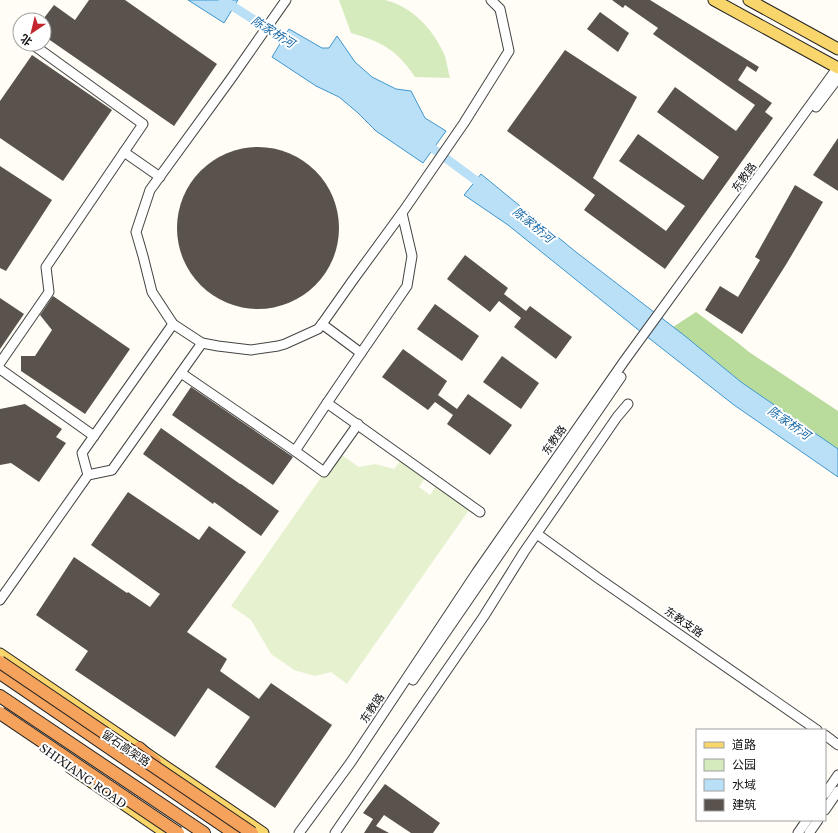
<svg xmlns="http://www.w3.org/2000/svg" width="838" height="833" font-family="'Libre Baskerville','Noto Sans SC',serif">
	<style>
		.green { fill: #d5ebbd }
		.forest { fill: #b9dc9c }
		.pitch { fill: #e6f2cf }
		.water { fill: #b9e0f7; stroke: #3f96cf }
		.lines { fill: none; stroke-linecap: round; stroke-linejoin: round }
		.canal { stroke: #b9e0f7; stroke-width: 9 }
		.building { fill: #5a524d }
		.minor-casing { stroke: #444; stroke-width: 11 }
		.major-casing { stroke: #222; stroke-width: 13 }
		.highway-casing { stroke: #222; stroke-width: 14 }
		.minor { stroke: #fff; stroke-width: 9 }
		.major { stroke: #f9d66b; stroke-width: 11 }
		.highway { stroke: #f5a25d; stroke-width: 12 }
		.highway-bridge-casing { stroke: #222; stroke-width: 14; stroke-linecap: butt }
		.highway-bridge { stroke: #f5a25d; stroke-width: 12 }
		.labels { text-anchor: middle; stroke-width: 4; stroke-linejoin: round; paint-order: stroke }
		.street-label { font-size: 11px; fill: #111; stroke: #fff }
		.water-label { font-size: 12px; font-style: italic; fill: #1768a6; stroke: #fff }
	</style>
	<rect width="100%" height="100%" fill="#fffdf5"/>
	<path class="green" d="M339,0H385C413,7 434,30 445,56C447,63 448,71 450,78L415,77C408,67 400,56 389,49C378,41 364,37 351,33Z"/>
	<polygon class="forest" points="696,312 738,343 749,352 838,411 838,449 741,382 673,327"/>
	<polygon class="pitch" points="343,456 359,467 375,464 394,469 401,460 426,477 419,487 430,495 436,486 469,510 347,684 331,672 315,676 294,670 271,654 251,620 231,606 334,459"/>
	<g class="water">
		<polygon points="188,0 238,0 224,23"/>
		<polygon points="289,29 322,48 329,48 337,36 355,62 372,77 396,89 411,91 425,118 446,131 423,163 376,131 357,112 339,97 316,86 272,57"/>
		<polygon points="481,174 576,252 685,336 741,382 838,449 838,477 734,405 636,328 508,225 464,195"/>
	</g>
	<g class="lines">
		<g class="canal">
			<polyline points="223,0 293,45"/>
			<polyline points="424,142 486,188"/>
		</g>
	</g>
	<g class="building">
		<polygon points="89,0 125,0 217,64 174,126 44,36 44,18 54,5 75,20"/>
		<polygon points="612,0 650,0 759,67 756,72 747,66 738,80 772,103 765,112 773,118 665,269 584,210 595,195 507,131 565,50 637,97 593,178 666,231 685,206 619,161 638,134 703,180 719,157 657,112 675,87 736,131 755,105 653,34 658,28 625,5 623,8"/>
		<polygon points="600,12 629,33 618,52 587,29"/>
		<polygon points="32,55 112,110 63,181 0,138 0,101"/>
		<polygon points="838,138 838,191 813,175"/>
		<circle cx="258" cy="228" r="81"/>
		<polygon points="0,166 52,200 6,271 0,268"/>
		<polygon points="795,185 823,202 787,263 742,334 705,310 720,286 738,297 760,260 755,257"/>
		<polygon points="465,255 508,288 504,294 526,311 530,306 572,337 556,359 514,327 521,318 499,301 490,312 447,279"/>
		<polygon points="53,296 130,349 85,414 21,371 21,356 35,356 52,330 40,315"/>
		<polygon points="0,298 24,314 0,349"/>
		<polygon points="435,304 479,336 462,361 417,329"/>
		<polygon points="403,349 447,381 438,395 457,409 468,394 512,425 490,455 447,424 453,415 435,402 428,410 382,377"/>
		<polygon points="502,356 539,383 521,409 483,382"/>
		<polygon points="191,387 293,457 273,485 172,415"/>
		<polygon points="25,404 62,429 56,437 66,443 39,482 11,463 0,465 0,409"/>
		<polygon points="161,428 240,484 241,484 279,511 261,536 214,502 213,504 143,454"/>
		<polygon points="128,492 199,540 209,526 246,552 187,632 227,659 220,671 259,699 271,683 332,725 275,808 215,767 250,717 208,688 175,737 75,670 88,651 36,615 74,557 127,593 128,592 150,607 160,594 91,545"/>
		<polygon points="385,784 440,823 433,833 411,833 384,815 376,826 389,833 364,833 373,819 363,813"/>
	</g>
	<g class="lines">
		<defs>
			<g id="minor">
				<polyline points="286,0 230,80 150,190 136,232 143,256 152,292 173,324 202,343 218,346 251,350 278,346 285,344 318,329 322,324 353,280 402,213 464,123 509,51 500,9 491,0"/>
				<polyline points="816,107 838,78"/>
				<polyline points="124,152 160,177"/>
				<polyline points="322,324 361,353 407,286 412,256 402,213"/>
				<polyline points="361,353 327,403 480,512"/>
				<polyline points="0,363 49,292 46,267 143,124 32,44"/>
				<polyline points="0,369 94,436"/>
				<polyline points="181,373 295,451"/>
				<polyline points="327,403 295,451 324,472 358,424"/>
				<polyline points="88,475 82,453 173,324"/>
				<polyline points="537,534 598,578 817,730"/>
				<polyline points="0,600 88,475 112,470 202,343"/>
				<polyline points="413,680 621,377"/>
				<polyline points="825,735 838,745"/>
				<polyline points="825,794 838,775"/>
				<polyline points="825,810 838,791"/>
				<polyline points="299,833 351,762 477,572 625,360 838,67"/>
				<polyline points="335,833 484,616 524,552 617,417 628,404"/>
				<polyline points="798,833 807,820"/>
				<polyline points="809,833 818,820"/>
			</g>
			<g id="major">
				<polyline points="714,0 838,68"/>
				<polyline points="749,0 838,49"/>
				<polyline points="0,654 263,833"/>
				<polyline points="71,768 166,833"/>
			</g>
			<g id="highway">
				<polyline points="0,673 234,833"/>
				<polyline points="0,696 204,833"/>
				<polyline points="139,748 155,762"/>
			</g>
		</defs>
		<use href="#minor" class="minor-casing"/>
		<use href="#major" class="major-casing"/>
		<use href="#highway" class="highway-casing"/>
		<use href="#minor" class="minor"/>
		<use href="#major" class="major"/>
		<use href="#highway" class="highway"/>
		<defs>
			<g id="highway-bridge">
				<polyline points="0,662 252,833"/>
				<polyline points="0,713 178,833"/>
			</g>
		</defs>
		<use href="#highway-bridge" class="highway-bridge-casing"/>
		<use href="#highway-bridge" class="highway-bridge"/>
	</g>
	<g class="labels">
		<g class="street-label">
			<text transform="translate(744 177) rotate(-54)" y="4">东教路</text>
			<text transform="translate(554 440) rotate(-55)" y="4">东教路</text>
			<text transform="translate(684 622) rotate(35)" y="4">东教支路</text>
			<text transform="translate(372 708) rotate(-56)" y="4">东教路</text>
			<text transform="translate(126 748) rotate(34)" y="4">留石高架路</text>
			<text transform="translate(83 776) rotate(35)" y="4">SHIXIANG ROAD</text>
		</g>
		<g class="water-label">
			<text transform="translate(273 32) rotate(32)" y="4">陈家桥河</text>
			<text transform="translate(533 225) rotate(39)" y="4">陈家桥河</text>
			<text transform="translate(789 423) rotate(35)" y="4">陈家桥河</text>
		</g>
	</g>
	<rect x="696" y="729" width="130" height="92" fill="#ffffff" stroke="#a0a0a0"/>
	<rect x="704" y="742" width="20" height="6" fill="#f9d66b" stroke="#a0a0a0"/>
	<text x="732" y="749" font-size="12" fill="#111111">道路</text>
	<rect x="704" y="759" width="20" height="12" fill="#d5ebbd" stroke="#a0a0a0"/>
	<text x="732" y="769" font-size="12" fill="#111111">公园</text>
	<rect x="704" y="779" width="20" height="12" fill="#b9e0f7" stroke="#a0a0a0"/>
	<text x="732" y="789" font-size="12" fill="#111111">水域</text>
	<rect x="704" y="799" width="20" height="12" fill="#5a524d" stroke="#a0a0a0"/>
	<text x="732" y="809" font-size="12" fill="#111111">建筑</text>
	<g transform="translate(32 32) rotate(215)"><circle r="19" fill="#ffffff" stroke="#a0a0a0"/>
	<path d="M0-3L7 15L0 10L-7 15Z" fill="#c4262e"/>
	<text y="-6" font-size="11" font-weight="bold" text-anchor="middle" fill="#111111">北</text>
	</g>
</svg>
